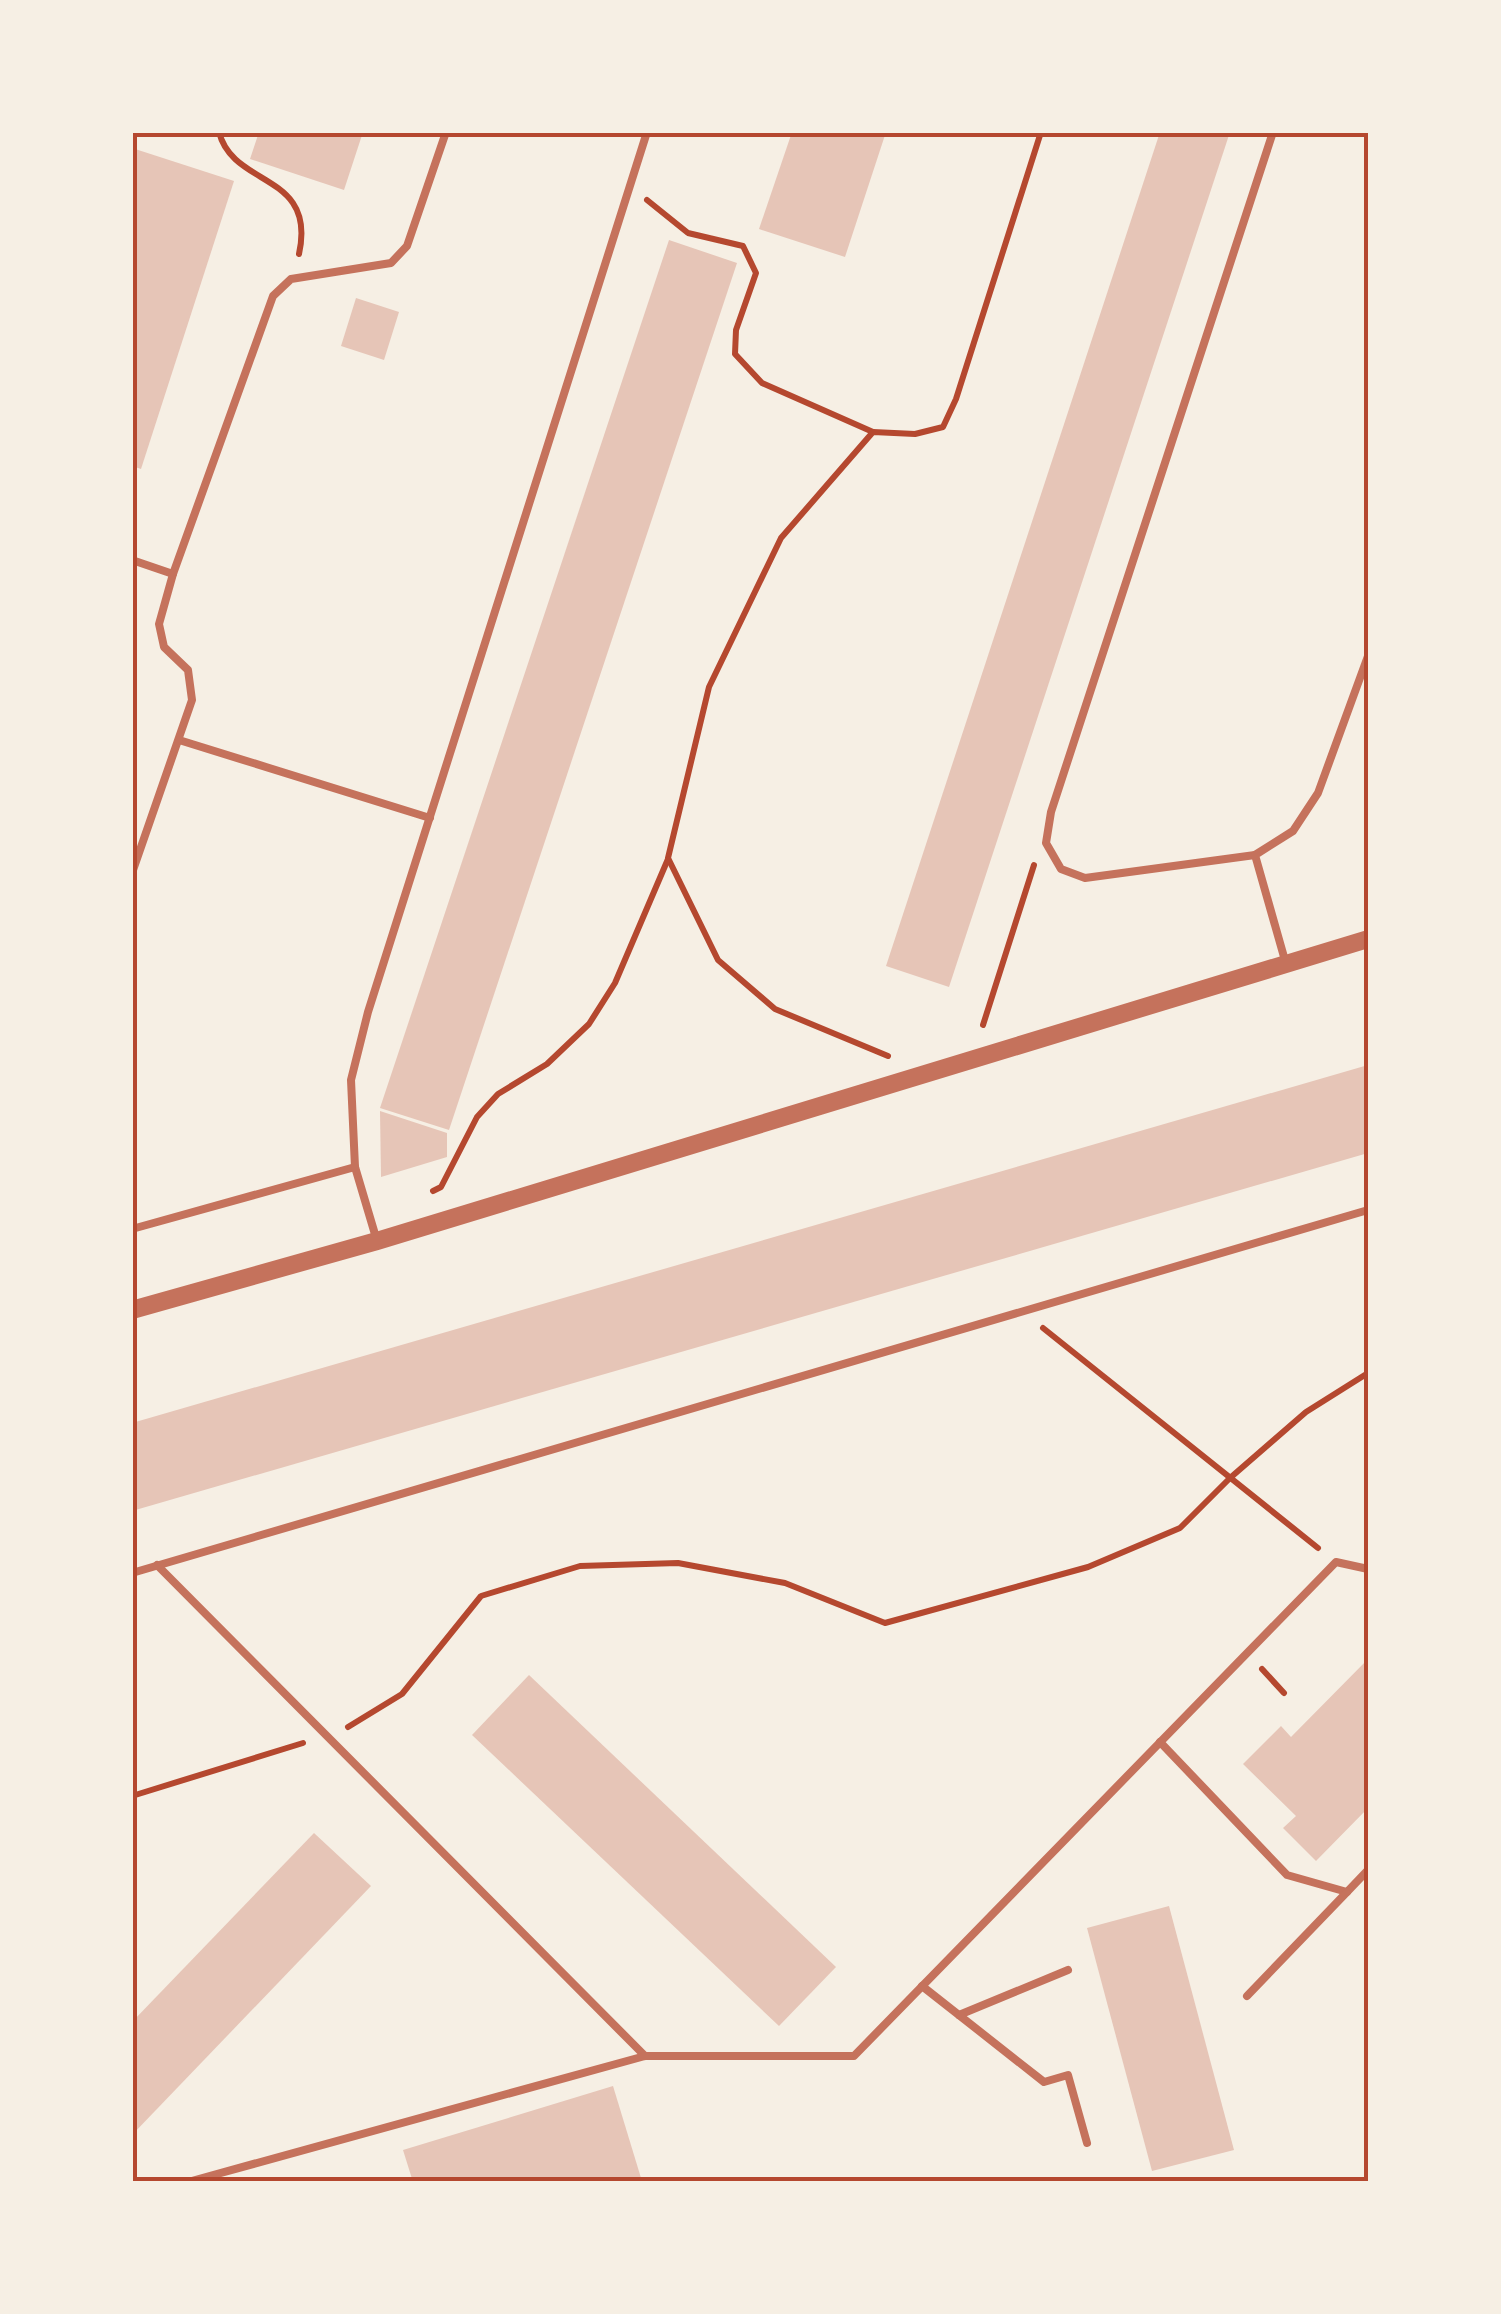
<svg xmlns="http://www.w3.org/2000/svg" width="1501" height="2314" font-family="'PT Sans Narrow',sans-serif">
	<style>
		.building { fill: #e6c5b7 }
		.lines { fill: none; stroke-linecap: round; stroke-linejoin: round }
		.path { stroke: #b5482f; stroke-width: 6 }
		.service { stroke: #c5725c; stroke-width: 8 }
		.tertiary { stroke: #c5725c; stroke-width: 18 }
		.neatline { fill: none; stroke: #b5482f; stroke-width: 4 }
	</style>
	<rect width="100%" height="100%" fill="#f6efe4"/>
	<g class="building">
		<polygon points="259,132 363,132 344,190 250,159"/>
		<polygon points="792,132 886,132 845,257 759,229"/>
		<polygon points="1160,132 1230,132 949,987 886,966"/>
		<polygon points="132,148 234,181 141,469 132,466"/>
		<polygon points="669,240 737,263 449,1130 380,1108"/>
		<polygon points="356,298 399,312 384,360 341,346"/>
		<polygon points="1368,1065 1368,1153 132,1511 132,1423"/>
		<polygon points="380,1111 447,1133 447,1157 381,1177"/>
		<polygon points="1368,1659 1368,1808 1316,1861 1283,1828 1296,1816 1243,1764 1281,1726 1291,1737"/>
		<polygon points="529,1675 836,1967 779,2026 472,1735"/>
		<polygon points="314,1833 371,1886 132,2135 132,2022"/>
		<polygon points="1169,1906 1234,2150 1152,2171 1087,1928"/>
		<polygon points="613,2086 641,2178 629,2182 413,2182 403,2150"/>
	</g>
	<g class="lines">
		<g class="path">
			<path d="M219,132C233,188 317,172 299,254"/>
			<polyline points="647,200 688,233 743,246 756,273 736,330 735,354 762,383 873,432"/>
			<polyline points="983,1025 1034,865"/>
			<polyline points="888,1056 775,1009 718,960 668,858 709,687 781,538 873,432 915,434 943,427 956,399 1041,132"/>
			<polyline points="433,1191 441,1187 477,1117 498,1094 547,1064 589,1024 615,983 668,859"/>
			<polyline points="1043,1328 1318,1548"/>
			<polyline points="1262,1669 1284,1693"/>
			<polyline points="348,1727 402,1694 481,1596 580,1566 678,1563 785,1583 885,1623 1088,1567 1180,1528 1230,1478 1306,1412 1368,1373"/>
			<polyline points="132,1796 303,1743"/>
		</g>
		<g class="service">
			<polyline points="132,560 173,574"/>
			<polyline points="179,740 430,818"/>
			<polyline points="1255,855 1085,878 1061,869 1046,843 1051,812 1273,132"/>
			<polyline points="132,873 192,700 188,670 164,647 159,624 173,574 273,296 291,279 391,263 407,246 446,132"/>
			<polyline points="1286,964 1255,855 1293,831 1318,793 1368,656"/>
			<polyline points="132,1229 355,1167"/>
			<polyline points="377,1241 355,1167 351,1080 368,1012 647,132"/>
			<polyline points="157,1565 645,2056"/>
			<polyline points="132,1573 1368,1210"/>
			<polyline points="1160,1742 1287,1875 1347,1892 1368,1870"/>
			<polyline points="922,1986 1044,2082 1068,2075 1087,2143"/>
			<polyline points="1247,1996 1347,1892"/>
			<polyline points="959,2015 1068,1970"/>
			<polyline points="188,2182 645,2056 854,2056 1336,1562 1368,1569"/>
		</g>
		<polyline class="tertiary" points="132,1310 377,1241 1368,939"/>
	</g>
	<rect width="1501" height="2314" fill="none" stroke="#f6efe4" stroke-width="270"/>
	<rect x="135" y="135" width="1231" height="2044" class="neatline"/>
</svg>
